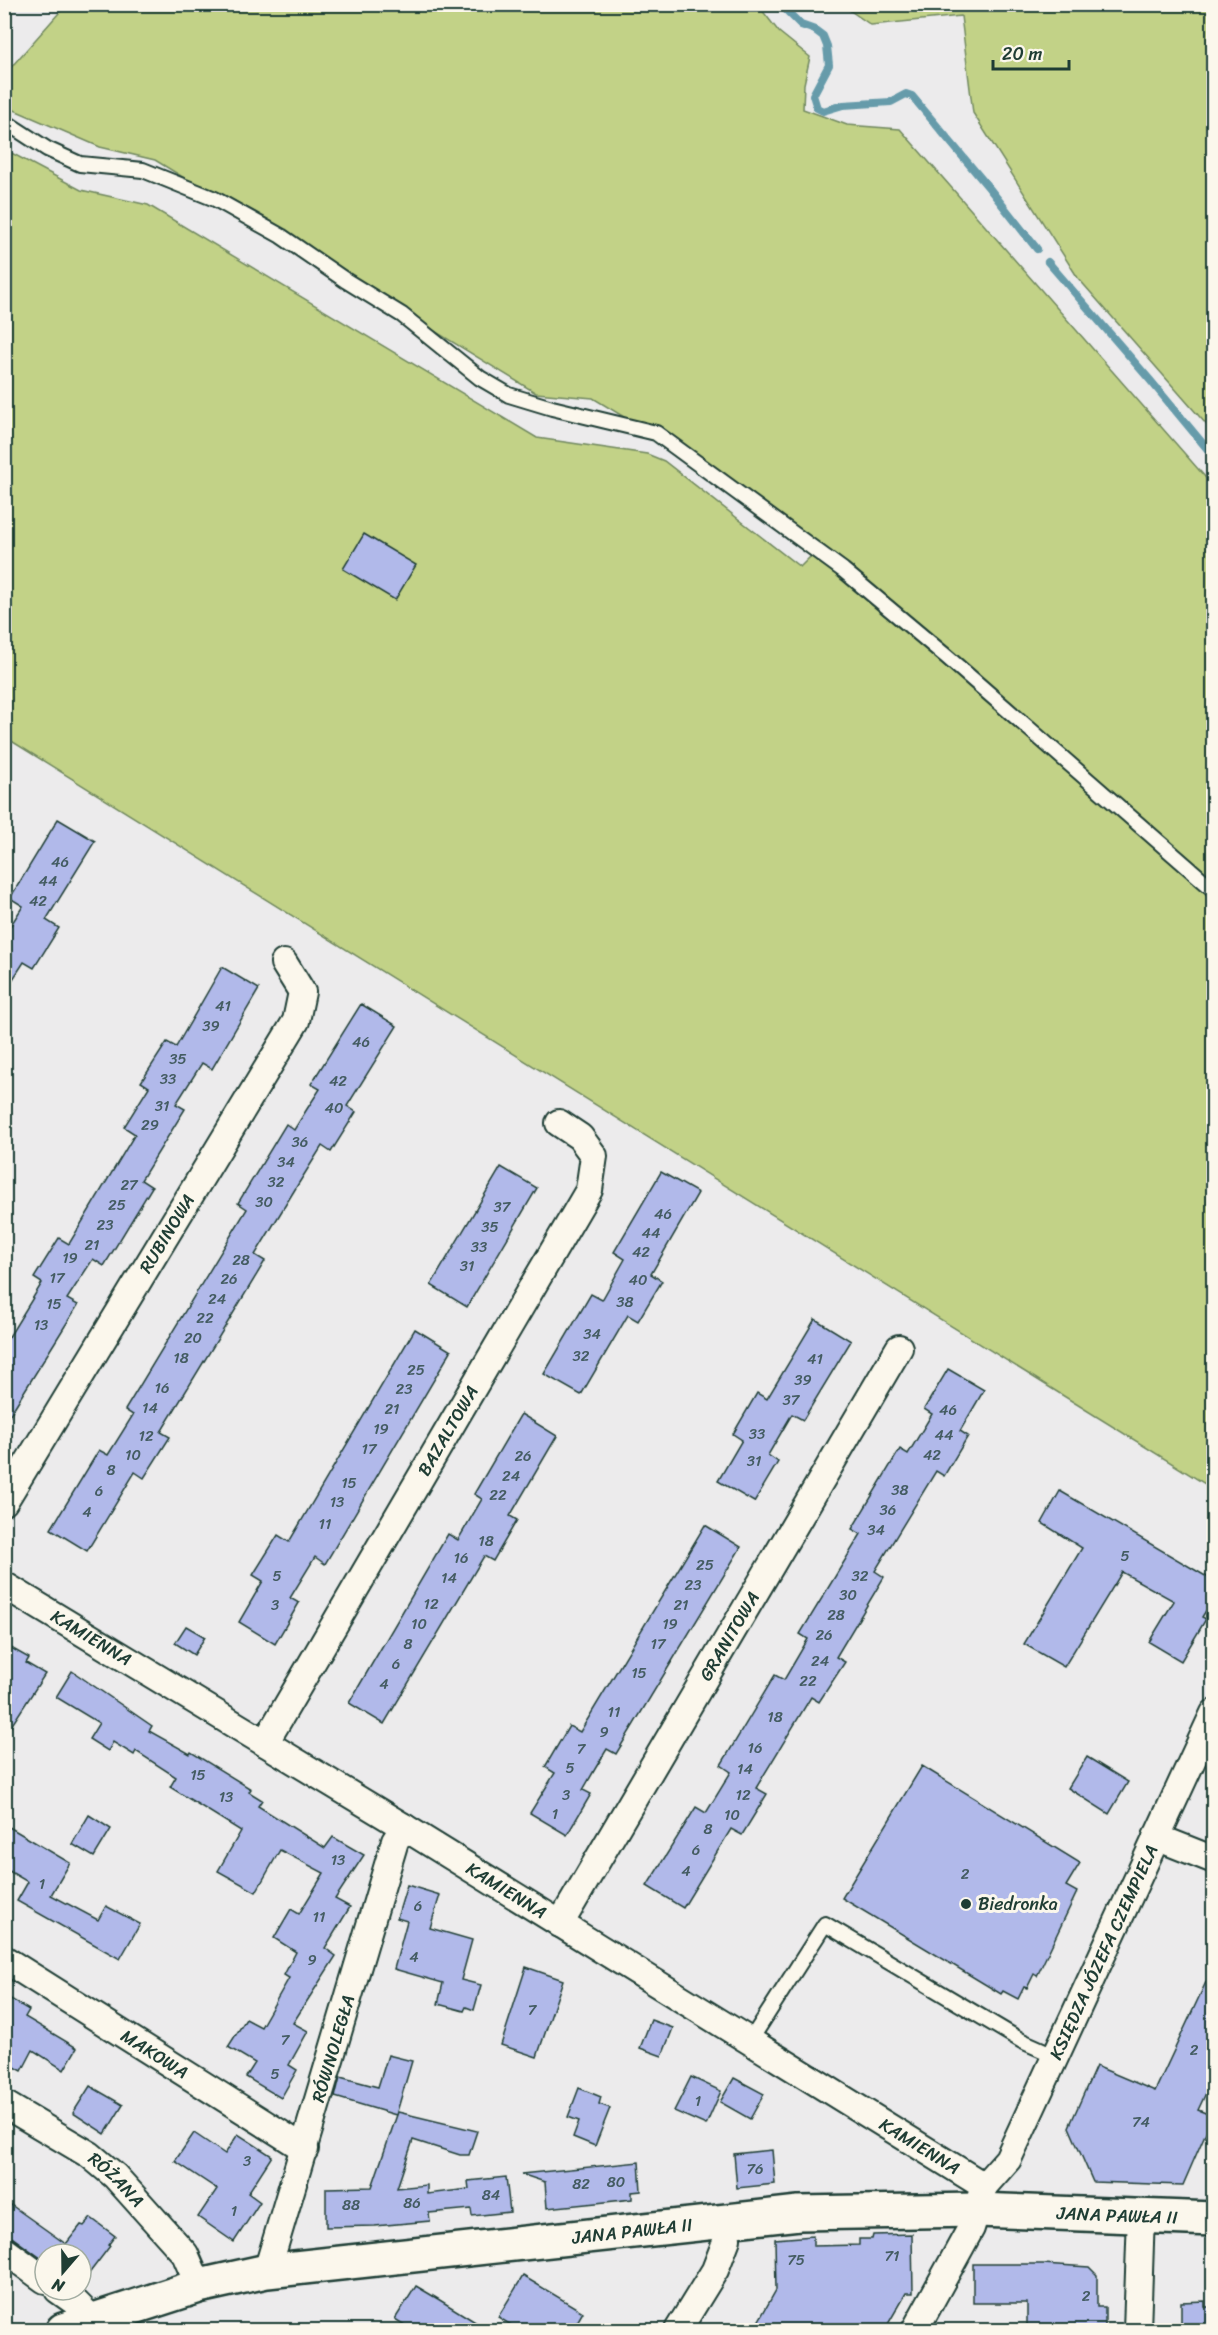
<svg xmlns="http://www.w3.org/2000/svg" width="1218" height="2335" font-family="Sriracha,sans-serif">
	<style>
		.green { fill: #c2d287; stroke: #70885e; stroke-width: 1.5 }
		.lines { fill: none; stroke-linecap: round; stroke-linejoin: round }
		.stream { stroke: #669baa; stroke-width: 8 }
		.building { fill: #b1b9ea; stroke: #1f3d34; stroke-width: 1.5 }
		.lane-casing { stroke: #1f3d34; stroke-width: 18 }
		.street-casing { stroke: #1f3d34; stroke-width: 30 }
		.secondary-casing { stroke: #1f3d34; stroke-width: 38 }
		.lane { stroke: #fbf7ec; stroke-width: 14 }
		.street { stroke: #fbf7ec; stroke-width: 26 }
		.secondary { stroke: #fbf7ec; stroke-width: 33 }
		.poi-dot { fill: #1f3d34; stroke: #fbf7ec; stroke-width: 2 }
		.labels { text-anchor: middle; stroke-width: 6; stroke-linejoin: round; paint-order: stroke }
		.number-label { font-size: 15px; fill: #445c62 }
		.street-label { font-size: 18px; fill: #1f3d34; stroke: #fbf7ec }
		.poi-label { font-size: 18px; fill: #1f3d34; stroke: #fbf7ec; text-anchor: start }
	</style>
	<rect width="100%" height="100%" fill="#ecebec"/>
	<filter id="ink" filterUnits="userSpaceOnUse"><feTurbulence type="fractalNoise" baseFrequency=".0167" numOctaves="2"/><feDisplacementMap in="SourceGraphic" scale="12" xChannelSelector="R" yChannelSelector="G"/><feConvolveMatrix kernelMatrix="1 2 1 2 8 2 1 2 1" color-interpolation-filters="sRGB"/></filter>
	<g filter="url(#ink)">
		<g class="green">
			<polygon points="66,5 758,5 779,32 810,57 804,84 803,109 847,125 900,129 1213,486 1213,1489 5,737 4,149 81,190 148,205 537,438 647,454 664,461 800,567 813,554 698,462 593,398 536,393 155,160 100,147 5,106 5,74"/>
			<polygon points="842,5 1213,5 1213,432 1078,278 973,113 961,16 871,25"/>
		</g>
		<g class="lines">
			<g class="stream">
				<polyline points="780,4 801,25 815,30 823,36 827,46 829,65 813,95 817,108 823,111 843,105 891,102 906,94 912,96 989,188 1037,249"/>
				<polyline points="1048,262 1150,380 1214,457"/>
			</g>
		</g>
		<g class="building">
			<polygon points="364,534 416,565 395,600 343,569"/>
			<polygon points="58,819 95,841 46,920 59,928 34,968 24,962 4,993 4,936 23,906 10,898"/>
			<polygon points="222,967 259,989 212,1069 202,1063 176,1104 185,1109 141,1180 152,1187 104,1266 93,1259 67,1299 78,1305 4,1424 4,1345 42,1283 34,1278 59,1238 69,1244 135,1134 124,1127 149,1087 141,1082 167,1042 176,1047"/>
			<polygon points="361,1004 397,1026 347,1106 356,1112 331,1152 322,1146 297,1186 255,1255 265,1261 161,1432 170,1437 144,1478 135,1472 87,1551 51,1529 99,1450 108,1455 133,1415 125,1410 247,1209 238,1203 286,1124 294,1130 307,1109 320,1089 311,1084"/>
			<polygon points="501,1167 537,1188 467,1307 431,1285"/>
			<polygon points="661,1172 698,1193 651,1274 662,1281 638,1321 628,1315 581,1395 544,1374 591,1294 602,1300 625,1259 614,1252"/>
			<polygon points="815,1319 851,1341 803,1420 792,1414 768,1455 778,1462 754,1502 718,1481 742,1440 733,1434 757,1393 767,1399"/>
			<polygon points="415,1329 451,1351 325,1564 315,1557 290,1598 299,1603 275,1644 239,1622 263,1581 253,1575 278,1535 289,1542"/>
			<polygon points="948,1369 984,1390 960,1431 968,1436 944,1476 936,1471 875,1571 884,1577 836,1657 845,1662 819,1702 811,1697 756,1788 767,1794 742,1835 731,1829 683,1908 647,1886 696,1807 706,1813 731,1772 721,1765 775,1675 784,1680 808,1639 800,1634 861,1534 852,1529 900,1449 908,1454 932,1414 924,1409"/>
			<polygon points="521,1414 557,1436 510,1516 517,1520 493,1561 484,1556 384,1724 349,1703 448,1534 458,1540 482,1499 474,1494"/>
			<polygon points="1060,1491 1214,1581 1214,1598 1202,1617 1206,1619 1181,1661 1149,1642 1174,1601 1122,1572 1064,1667 1024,1644 1082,1548 1042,1523"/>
			<polygon points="705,1525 741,1547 616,1754 607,1749 595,1769 583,1790 591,1794 567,1835 530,1813 555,1773 545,1767 569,1726 580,1732"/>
			<polygon points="186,1626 205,1637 194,1655 175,1643"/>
			<polygon points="4,1644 29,1658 26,1663 45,1674 4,1737"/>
			<polygon points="72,1671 152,1726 149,1731 190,1754 191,1752 251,1789 249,1792 262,1800 258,1806 325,1848 333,1837 364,1855 335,1899 350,1907 325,1948 336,1956 293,2023 308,2031 289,2065 297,2070 281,2098 246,2077 255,2063 228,2047 246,2019 261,2027 289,1978 284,1975 296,1952 274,1938 291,1909 299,1914 324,1873 280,1850 256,1892 218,1871 241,1831 170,1787 176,1777 136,1751 134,1755 113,1742 108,1751 89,1739 99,1723 56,1697"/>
			<polygon points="1087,1757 1128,1782 1109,1814 1068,1788"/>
			<polygon points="922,1766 1080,1863 1066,1886 1077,1892 1037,1976 1034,1974 1027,1988 1024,1987 1018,1999 1003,1991 1001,1994 842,1898"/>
			<polygon points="89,1815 111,1829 94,1857 72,1844"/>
			<polygon points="4,1824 70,1863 51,1895 98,1920 106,1906 140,1924 120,1959 17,1901 28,1882 4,1868"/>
			<polygon points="407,1885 440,1895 430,1928 472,1940 461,1980 481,1985 474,2010 466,2007 464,2011 438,2004 443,1983 394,1969 407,1921 397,1918"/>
			<polygon points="1214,1965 1214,2076 1198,2110 1213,2116 1183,2185 1093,2182 1069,2127 1096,2066 1155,2091"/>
			<polygon points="526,1967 563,1980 537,2057 501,2045"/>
			<polygon points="4,1995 29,2010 25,2017 77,2048 64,2070 33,2050 22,2071 4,2061"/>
			<polygon points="651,2020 673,2028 662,2056 640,2048"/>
			<polygon points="388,2055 412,2061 396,2115 335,2097 340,2077 378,2087"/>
			<polygon points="691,2077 721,2091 706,2125 674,2111"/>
			<polygon points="734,2078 764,2094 750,2119 720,2102"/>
			<polygon points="90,2086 123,2105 105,2134 73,2113"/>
			<polygon points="579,2088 601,2097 599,2104 610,2108 595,2146 573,2137 579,2121 568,2117"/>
			<polygon points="398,2112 477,2131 469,2155 460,2155 413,2140 397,2188 427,2185 427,2194 469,2189 468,2181 506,2177 510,2212 472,2216 471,2209 429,2213 430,2221 375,2226 326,2227 326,2188 372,2187"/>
			<polygon points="194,2133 225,2154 238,2134 272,2156 248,2193 260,2202 234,2242 198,2217 217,2189 175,2161"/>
			<polygon points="772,2150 775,2184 737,2188 734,2154"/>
			<polygon points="639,2162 641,2191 632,2192 632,2199 596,2203 547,2208 545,2182 521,2174"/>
			<polygon points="4,2200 66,2244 81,2225 84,2226 91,2218 115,2236 108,2245 110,2246 81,2284 81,2254 45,2254 45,2261 13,2238 4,2235"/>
			<polygon points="912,2234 913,2293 906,2293 884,2331 753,2331 776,2290 775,2239 813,2236 813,2246 859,2245 859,2239 872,2239 873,2235"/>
			<polygon points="973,2264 1043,2264 1089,2267 1097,2275 1097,2307 1105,2307 1105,2331 1027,2331 1027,2303 973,2303"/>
			<polygon points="523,2276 583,2312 572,2331 521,2331 498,2317"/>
			<polygon points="416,2286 438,2299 490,2331 414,2331 395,2319"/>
			<polygon points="1205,2301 1205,2307 1214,2307 1214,2331 1181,2331 1181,2302"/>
		</g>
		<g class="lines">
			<defs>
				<g id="lane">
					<polyline points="4,121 47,149 80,164 143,170 215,199 281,236 345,280 402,315 480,378 509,395 552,408 656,433 843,570 947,657 1214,890"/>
					<polyline points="750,2041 825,1924 1022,2041 1056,2056"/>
				</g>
				<g id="street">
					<path id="s1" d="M4,1502L296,1021L302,992L284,963"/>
					<path id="s2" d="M4,1585L404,1827L984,2186L971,2228L915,2330"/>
					<path id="s3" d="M265,1743L589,1190L594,1156L580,1137L559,1123"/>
					<polyline points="1156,1837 1214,1860"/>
					<path id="s4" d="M560,1924L899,1348"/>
					<path id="s5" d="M4,1959L305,2149"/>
					<path id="s6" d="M4,2104L90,2155L115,2176L185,2254L199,2286"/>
					<path id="s7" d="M984,2186L1008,2159L1214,1713"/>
					<polyline points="4,2250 45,2280"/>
					<path id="s8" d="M267,2271L395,1841L404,1827"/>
					<polyline points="58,2290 75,2302 94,2321"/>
					<polyline points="678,2330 715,2270 727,2239 724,2221"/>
					<polyline points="1137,2330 1141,2215"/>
				</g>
				<g id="secondary">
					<path id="s9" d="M63,2330L199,2286L267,2271L799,2213L977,2210L1214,2219"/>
				</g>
			</defs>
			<use href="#lane" class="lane-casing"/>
			<use href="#street" class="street-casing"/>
			<use href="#secondary" class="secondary-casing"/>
			<use href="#lane" class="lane"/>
			<use href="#street" class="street"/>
			<use href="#secondary" class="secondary"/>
		</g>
	</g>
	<circle class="poi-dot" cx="966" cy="1904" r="6"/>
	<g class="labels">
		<g class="number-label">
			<text x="60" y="867">46</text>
			<text x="48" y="886">44</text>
			<text x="38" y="906">42</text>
			<text x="223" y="1011">41</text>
			<text x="211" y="1031">39</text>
			<text x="361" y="1047">46</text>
			<text x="178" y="1064">35</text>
			<text x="168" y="1084">33</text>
			<text x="338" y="1086">42</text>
			<text x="162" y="1111">31</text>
			<text x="334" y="1113">40</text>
			<text x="150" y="1130">29</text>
			<text x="300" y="1147">36</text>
			<text x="286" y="1167">34</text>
			<text x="276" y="1187">32</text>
			<text x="129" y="1190">27</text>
			<text x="264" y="1207">30</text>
			<text x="117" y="1210">25</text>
			<text x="502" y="1212">37</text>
			<text x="663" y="1219">46</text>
			<text x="105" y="1230">23</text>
			<text x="490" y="1232">35</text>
			<text x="651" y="1238">44</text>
			<text x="92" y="1250">21</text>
			<text x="479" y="1252">33</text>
			<text x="641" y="1257">42</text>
			<text x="70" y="1263">19</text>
			<text x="241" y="1265">28</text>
			<text x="467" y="1271">31</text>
			<text x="57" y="1283">17</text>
			<text x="229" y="1284">26</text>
			<text x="638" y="1285">40</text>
			<text x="217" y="1304">24</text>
			<text x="625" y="1307">38</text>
			<text x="54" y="1309">15</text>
			<text x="205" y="1323">22</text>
			<text x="41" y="1330">13</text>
			<text x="592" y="1339">34</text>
			<text x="193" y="1343">20</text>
			<text x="581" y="1361">32</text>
			<text x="181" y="1363">18</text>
			<text x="815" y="1364">41</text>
			<text x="416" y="1375">25</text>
			<text x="803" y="1385">39</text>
			<text x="162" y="1393">16</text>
			<text x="404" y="1394">23</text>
			<text x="791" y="1405">37</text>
			<text x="150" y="1413">14</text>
			<text x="392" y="1414">21</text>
			<text x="948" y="1415">46</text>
			<text x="381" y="1434">19</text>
			<text x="757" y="1439">33</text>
			<text x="944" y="1440">44</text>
			<text x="146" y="1441">12</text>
			<text x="369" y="1454">17</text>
			<text x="133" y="1460">10</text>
			<text x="932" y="1460">42</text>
			<text x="523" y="1461">26</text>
			<text x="754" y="1466">31</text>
			<text x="111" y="1475">8</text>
			<text x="511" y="1481">24</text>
			<text x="349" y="1488">15</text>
			<text x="900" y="1495">38</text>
			<text x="99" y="1496">6</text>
			<text x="498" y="1500">22</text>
			<text x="337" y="1507">13</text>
			<text x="888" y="1515">36</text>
			<text x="87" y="1517">4</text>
			<text x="325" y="1529">11</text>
			<text x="876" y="1535">34</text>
			<text x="486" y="1546">18</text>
			<text x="1125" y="1561">5</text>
			<text x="461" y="1563">16</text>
			<text x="705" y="1570">25</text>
			<text x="277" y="1581">5</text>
			<text x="860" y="1581">32</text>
			<text x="449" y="1583">14</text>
			<text x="693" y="1590">23</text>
			<text x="848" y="1600">30</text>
			<text x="431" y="1609">12</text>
			<text x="275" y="1610">3</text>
			<text x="681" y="1610">21</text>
			<text x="836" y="1620">28</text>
			<text x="419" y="1629">10</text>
			<text x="670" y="1629">19</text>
			<text x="824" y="1640">26</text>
			<text x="408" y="1649">8</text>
			<text x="658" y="1649">17</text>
			<text x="820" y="1666">24</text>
			<text x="396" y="1669">6</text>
			<text x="639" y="1678">15</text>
			<text x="808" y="1686">22</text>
			<text x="384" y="1689">4</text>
			<text x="614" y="1717">11</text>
			<text x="775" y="1722">18</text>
			<text x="604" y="1737">9</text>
			<text x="755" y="1753">16</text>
			<text x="581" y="1754">7</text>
			<text x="570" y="1773">5</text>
			<text x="745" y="1774">14</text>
			<text x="198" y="1780">15</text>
			<text x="566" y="1800">3</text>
			<text x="743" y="1800">12</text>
			<text x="226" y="1802">13</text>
			<text x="555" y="1819">1</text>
			<text x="732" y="1820">10</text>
			<text x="708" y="1834">8</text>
			<text x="696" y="1855">6</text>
			<text x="338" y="1865">13</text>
			<text x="686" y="1876">4</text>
			<text x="965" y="1879">2</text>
			<text x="42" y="1889">1</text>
			<text x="418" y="1911">6</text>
			<text x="319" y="1922">11</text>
			<text x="414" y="1962">4</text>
			<text x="312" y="1965">9</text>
			<text x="532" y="2015">7</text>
			<text x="285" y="2045">7</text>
			<text x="1194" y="2055">2</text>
			<text x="275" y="2079">5</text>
			<text x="698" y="2106">1</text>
			<text x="1141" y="2127">74</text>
			<text x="247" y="2166">3</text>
			<text x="755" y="2174">76</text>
			<text x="616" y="2187">80</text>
			<text x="581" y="2189">82</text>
			<text x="491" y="2200">84</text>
			<text x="412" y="2208">86</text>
			<text x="351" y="2210">88</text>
			<text x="234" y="2216">1</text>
			<text x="892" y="2261">71</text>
			<text x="796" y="2265">75</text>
			<text x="1086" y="2301">2</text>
		</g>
		<g class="street-label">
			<text dy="6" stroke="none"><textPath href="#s1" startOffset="314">RUBINOWA</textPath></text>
			<text dy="6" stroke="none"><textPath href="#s3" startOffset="362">BAZALTOWA</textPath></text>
			<text dy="6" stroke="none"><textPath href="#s4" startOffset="334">GRANITOWA</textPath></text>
			<text dy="6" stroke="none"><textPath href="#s2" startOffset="102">KAMIENNA</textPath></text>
			<text dy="6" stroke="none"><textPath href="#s2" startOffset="588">KAMIENNA</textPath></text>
			<text dy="6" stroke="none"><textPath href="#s7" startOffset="264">KSIĘDZA JÓZEFA CZEMPIELA</textPath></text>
			<text dy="6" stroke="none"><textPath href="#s8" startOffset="232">RÓWNOLEGŁA</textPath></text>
			<text dy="6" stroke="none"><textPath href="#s5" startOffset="178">MAKOWA</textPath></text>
			<text dy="6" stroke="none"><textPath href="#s2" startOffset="1074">KAMIENNA</textPath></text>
			<text dy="6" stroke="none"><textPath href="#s6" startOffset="136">RÓŻANA</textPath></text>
			<text dy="6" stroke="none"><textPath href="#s9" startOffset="1066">JANA PAWŁA II</textPath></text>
			<text dy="6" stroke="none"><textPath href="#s9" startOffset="580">JANA PAWŁA II</textPath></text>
		</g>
		<g class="poi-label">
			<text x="978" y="1910">Biedronka</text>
		</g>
	</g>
	<rect width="1218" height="2335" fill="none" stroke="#fbf7ec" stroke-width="24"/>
	<rect x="12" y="12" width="1194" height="2311" fill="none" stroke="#1f3d34" stroke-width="2" filter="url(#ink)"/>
	<g transform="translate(63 2272) rotate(200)"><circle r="28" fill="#fbf7ec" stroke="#a3ada2" stroke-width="1.5"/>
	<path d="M0-4.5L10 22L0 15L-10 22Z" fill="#1f3d34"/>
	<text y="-9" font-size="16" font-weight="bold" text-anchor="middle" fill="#1f3d34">N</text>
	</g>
	<path d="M993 60v9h76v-9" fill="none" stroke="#1f3d34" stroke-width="3"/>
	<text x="1002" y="60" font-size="18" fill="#1f3d34" stroke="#fbf7ec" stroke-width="4.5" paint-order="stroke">20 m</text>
</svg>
